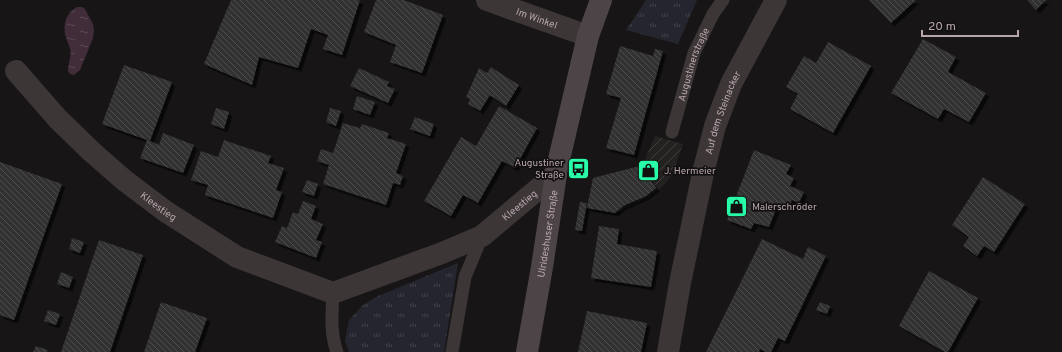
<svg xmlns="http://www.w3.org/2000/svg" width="1062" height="352" font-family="Overpass,sans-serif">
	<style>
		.industrial { fill: url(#industrial-furrows) }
		.grass { fill: url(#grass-tufts) }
		.water { fill: url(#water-ripples) }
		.building { fill: url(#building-back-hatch); filter: url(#shadow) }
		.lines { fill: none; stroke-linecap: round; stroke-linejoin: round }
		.lane { stroke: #3c3637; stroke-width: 13 }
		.street { stroke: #3c3637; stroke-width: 22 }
		.secondary { stroke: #4c4446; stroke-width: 22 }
		.labels { text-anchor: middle; stroke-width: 3.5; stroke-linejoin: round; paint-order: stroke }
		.street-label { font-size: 10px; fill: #b8a6ac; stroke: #121010 }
		.poi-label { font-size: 10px; fill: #b8a6ac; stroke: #121010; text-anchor: start }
	</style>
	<defs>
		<pattern id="industrial-furrows" width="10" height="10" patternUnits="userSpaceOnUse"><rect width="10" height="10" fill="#242121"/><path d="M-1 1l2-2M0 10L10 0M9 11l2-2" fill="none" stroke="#423e3f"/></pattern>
		<pattern id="grass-tufts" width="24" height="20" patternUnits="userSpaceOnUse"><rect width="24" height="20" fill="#25252f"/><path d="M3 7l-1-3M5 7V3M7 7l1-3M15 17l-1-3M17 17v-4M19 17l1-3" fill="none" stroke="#43424a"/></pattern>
		<pattern id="water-ripples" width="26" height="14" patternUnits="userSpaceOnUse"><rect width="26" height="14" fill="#412d39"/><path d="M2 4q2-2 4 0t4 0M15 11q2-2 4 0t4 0" fill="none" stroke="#5a4853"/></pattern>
		<pattern id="building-back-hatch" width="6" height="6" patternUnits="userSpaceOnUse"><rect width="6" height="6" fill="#333030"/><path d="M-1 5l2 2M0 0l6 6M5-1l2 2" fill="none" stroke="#4e4b4b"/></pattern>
		<filter id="shadow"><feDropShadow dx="3.5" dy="3.5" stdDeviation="0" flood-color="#0009"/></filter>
	</defs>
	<rect width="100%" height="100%" fill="#171515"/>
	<polygon class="industrial" points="655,136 683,144 672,175 664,185 649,197 615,213 587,208 593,178 640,166 645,159"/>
	<g class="grass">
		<polygon points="646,0 697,0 678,44 626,30"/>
		<polygon points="458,263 444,352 349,352 345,341 349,320 363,305 378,296"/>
	</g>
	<path class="water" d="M77,7H82L85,9L93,24L94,30L93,38L80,70L74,75L70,74L68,71C68,64 72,56 70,49C69,44 66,39 65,34C63,23 67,12 77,7Z"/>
	<g class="building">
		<polygon points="231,0 360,0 342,55 323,49 328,35 311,29 298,68 259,57 252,85 204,64"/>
		<polygon points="376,0 404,0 443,15 422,73 390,62 396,45 364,32"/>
		<polygon points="869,0 916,0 891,23"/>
		<polygon points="1027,0 1046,0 1036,10"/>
		<polygon points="923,39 956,57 948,72 986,93 969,122 944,109 938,119 891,93"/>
		<polygon points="828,42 871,66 833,133 790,109 798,94 786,87 804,56 816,63"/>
		<polygon points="620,46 653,56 655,49 663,51 634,155 606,148 621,98 606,94"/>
		<polygon points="124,65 172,82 150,141 159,145 163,133 194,145 183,173 140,158 147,140 102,124"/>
		<polygon points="491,67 519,85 506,106 490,95 480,111 468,104 470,99 466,97 479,68 487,73"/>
		<polygon points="359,68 389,82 387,86 395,89 388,103 350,86"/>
		<polygon points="357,96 375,102 370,115 353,109"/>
		<polygon points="499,106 537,128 515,168 502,161 478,203 463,195 451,216 424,201 461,137 476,146"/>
		<polygon points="216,108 229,112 224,129 211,124"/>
		<polygon points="330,108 341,111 336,126 326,122"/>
		<polygon points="415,117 434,124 430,136 410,129"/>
		<polygon points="343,123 360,128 362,124 389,133 387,138 406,144 396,173 403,176 400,185 393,183 386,205 323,184 329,165 317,161 321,149 333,153"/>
		<polygon points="224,140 271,156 268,163 284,168 276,190 282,192 273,218 205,195 208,185 191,180 201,151 218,157"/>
		<polygon points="754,150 791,165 786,174 794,178 790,186 804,192 799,203 792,200 788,208 778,204 769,227 754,223 751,229 727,220"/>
		<polygon points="0,162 62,184 14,320 0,315"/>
		<polygon points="640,166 656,188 646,196 623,206 615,213 587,208 593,178"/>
		<polygon points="983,177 1025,204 994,252 984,246 977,256 963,246 969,237 952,225"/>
		<polygon points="307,180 318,184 314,196 302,192"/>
		<polygon points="303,201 316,206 311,219 323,224 316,240 322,242 316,258 275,242 282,226 287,228 293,212 298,214"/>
		<polygon points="580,202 587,203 582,231 575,230"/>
		<polygon points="599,226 619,229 617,244 657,251 651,287 591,278"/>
		<polygon points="72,238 84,242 80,253 69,249"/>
		<polygon points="762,239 803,259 808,247 826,256 785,341 778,338 771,352 766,352 760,349 759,352 706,352"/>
		<polygon points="99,240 143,255 110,352 61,352"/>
		<polygon points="929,271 978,298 948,352 945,352 899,326"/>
		<polygon points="61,272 73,277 69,288 57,284"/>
		<polygon points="161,302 207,318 195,352 144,352"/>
		<polygon points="820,302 830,306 827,314 816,310"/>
		<polygon points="48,310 60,314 56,325 44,321"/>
		<polygon points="587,311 647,323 641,352 578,352"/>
		<polygon points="36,346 48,350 47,352 33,352"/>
	</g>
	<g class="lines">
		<g class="lane">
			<path id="s1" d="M672,132L694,53L713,14L723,0"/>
			<path d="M333,293C332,313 330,333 337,352"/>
			<polyline points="452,352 465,277 482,236"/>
		</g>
		<g class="street">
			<path id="s2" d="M487,0L588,36"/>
			<path id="s3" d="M16,71L58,119L92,152L124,180L165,211L237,257L333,293L442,253L482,236L556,174"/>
			<path id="s4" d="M668,352L680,283L703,173L715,126L731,84L776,0"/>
		</g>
		<path class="secondary" id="s5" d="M527,352L542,267L557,168L588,36L601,0"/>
	</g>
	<defs>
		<symbol id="bus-square" viewBox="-11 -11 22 22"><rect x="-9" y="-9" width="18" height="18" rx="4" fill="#28fca9" stroke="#121010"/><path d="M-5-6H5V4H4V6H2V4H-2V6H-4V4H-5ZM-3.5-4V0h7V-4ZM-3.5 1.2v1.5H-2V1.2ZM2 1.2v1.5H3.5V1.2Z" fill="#111"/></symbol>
		<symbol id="shop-square" viewBox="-11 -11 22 22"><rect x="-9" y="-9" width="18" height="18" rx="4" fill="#28fca9" stroke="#121010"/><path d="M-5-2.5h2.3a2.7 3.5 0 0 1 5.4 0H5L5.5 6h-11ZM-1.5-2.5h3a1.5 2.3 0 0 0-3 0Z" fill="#111"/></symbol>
	</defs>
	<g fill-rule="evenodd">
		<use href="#bus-square" x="566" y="156" width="25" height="25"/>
		<use href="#shop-square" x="636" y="158" width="25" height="25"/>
		<use href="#shop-square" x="724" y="194" width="25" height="25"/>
	</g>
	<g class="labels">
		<g class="street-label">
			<text dy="4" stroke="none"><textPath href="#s2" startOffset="53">Im Winkel</textPath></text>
			<text dy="4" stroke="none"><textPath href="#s1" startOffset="71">Augustinerstraße</textPath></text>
			<text dy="4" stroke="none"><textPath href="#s4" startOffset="246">Auf dem Steinacker</textPath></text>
			<text dy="4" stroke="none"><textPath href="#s3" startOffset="197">Kleestieg</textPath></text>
			<text dy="4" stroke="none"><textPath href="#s3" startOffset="601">Kleestieg</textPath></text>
			<text dy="4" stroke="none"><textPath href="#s5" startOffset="120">Ulrideshuser Straße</textPath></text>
		</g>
		<g class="poi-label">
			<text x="564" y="166" text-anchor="end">Augustiner<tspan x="564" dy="12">Straße</tspan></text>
			<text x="664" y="174">J. Hermeier</text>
			<text x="752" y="210">Malerschröder</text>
		</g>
	</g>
	<path d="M922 30v6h96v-6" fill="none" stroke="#b8a6ac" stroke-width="2"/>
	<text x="928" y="30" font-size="12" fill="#b8a6ac" stroke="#121010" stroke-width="3" paint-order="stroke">20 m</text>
</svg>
